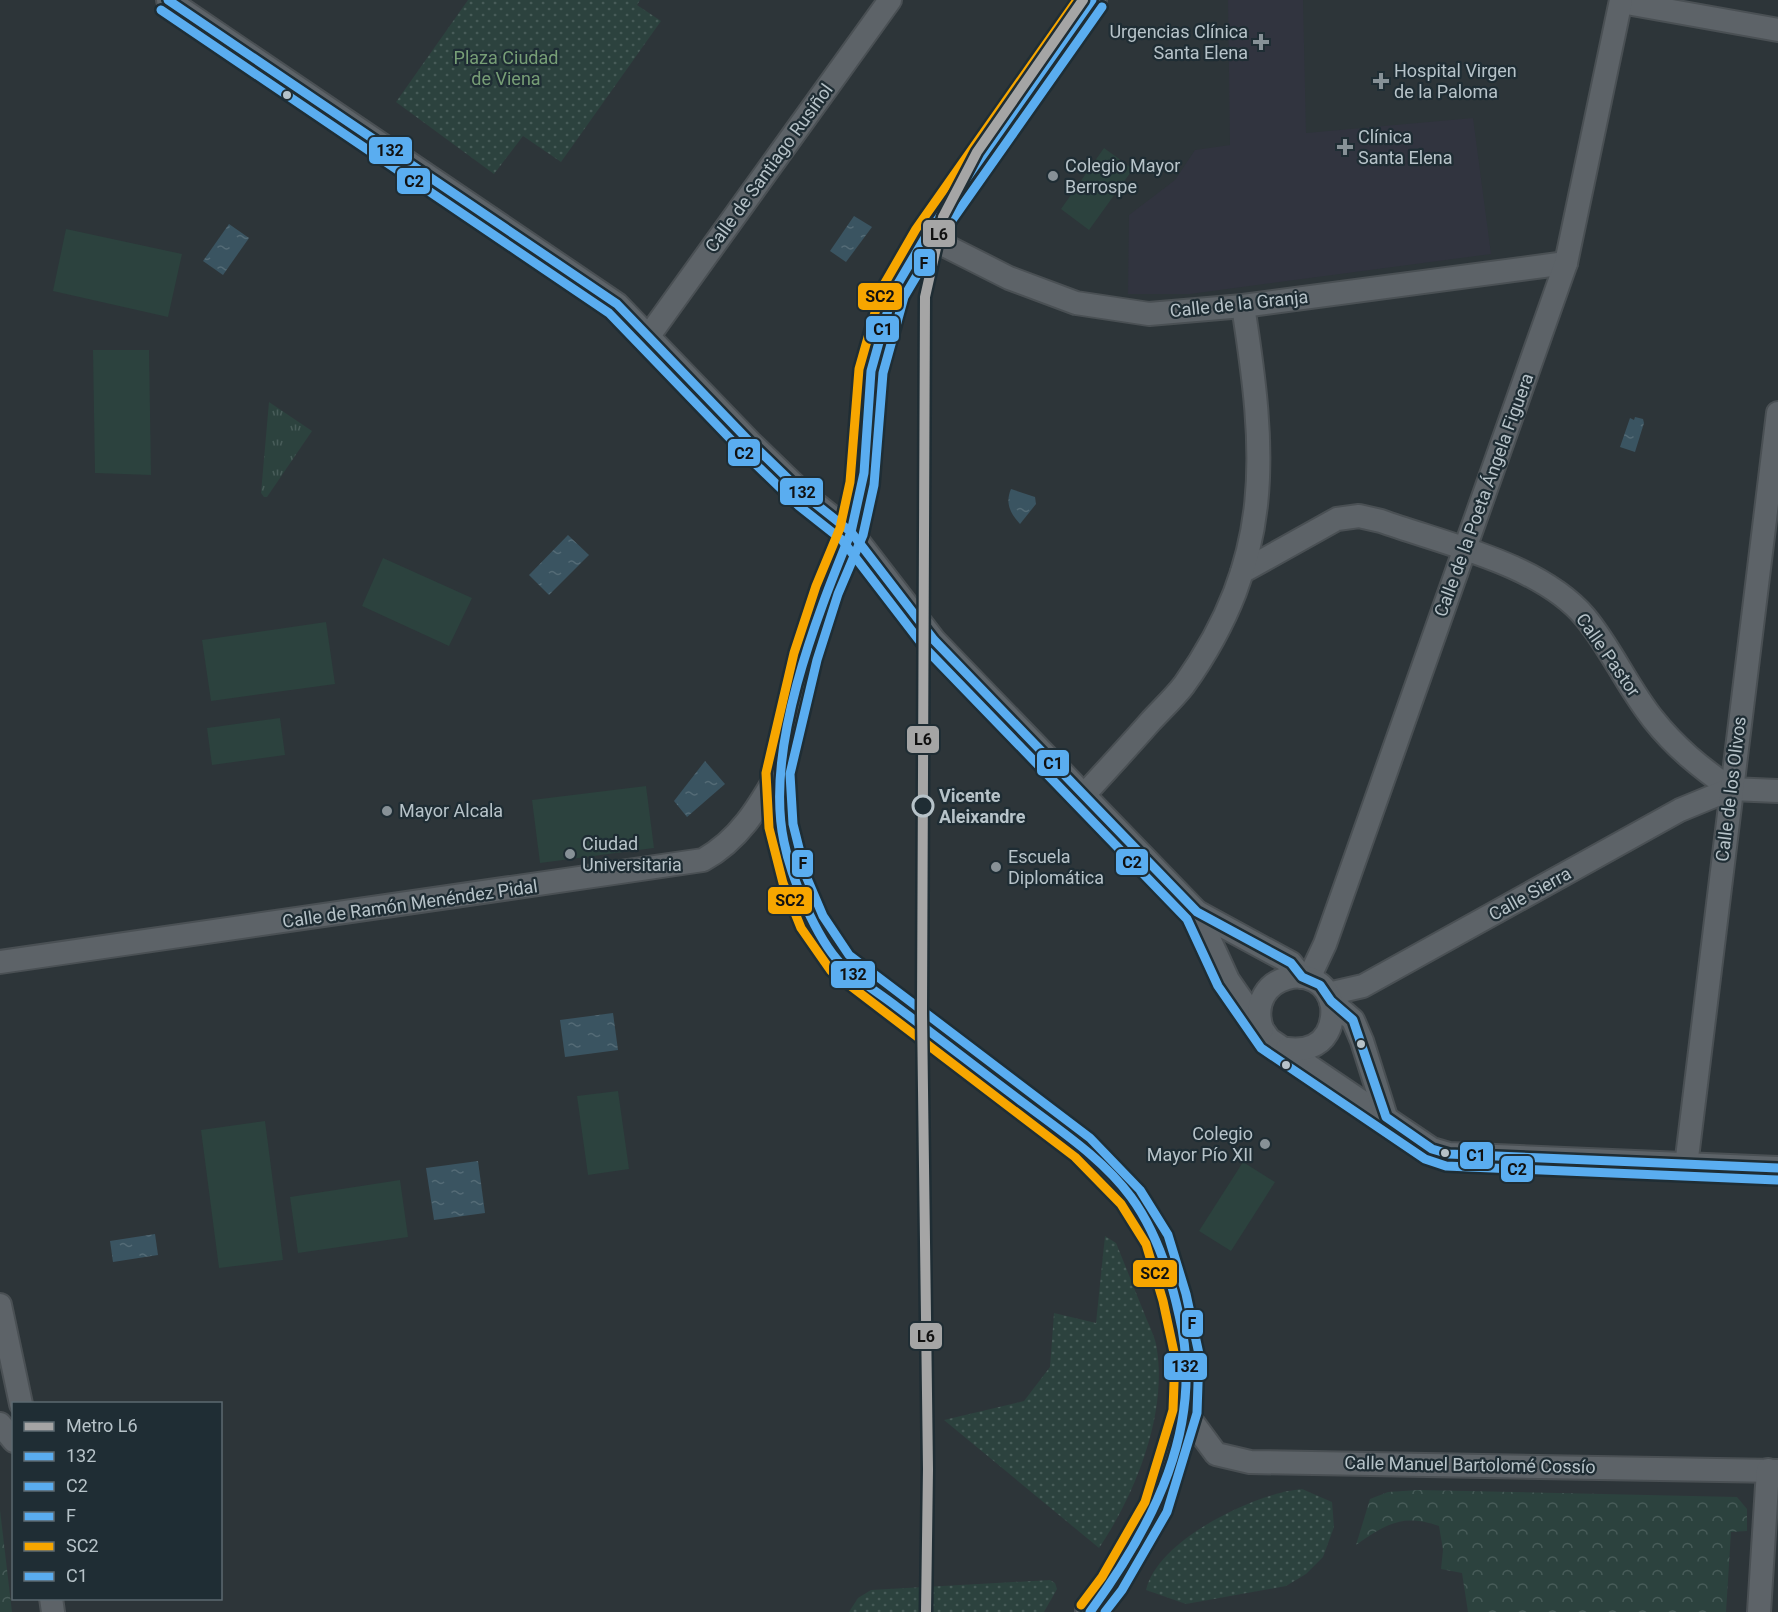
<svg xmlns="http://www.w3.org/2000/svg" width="1778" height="1612" font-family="Roboto,sans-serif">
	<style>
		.medical { fill: #31343f }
		.grass { fill: url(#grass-tufts) }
		.forest { fill: url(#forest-crowns) }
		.park { fill: url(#park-dots) }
		.pitch { fill: #2c423e }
		.water { fill: url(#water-ripples) }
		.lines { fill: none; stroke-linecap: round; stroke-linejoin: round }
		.minor-casing { stroke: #4a5054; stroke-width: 26 }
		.tertiary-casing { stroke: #4a5054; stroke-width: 32 }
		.minor { stroke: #5d6368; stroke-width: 22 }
		.tertiary { stroke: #5d6368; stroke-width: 28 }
		.bus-1-casing { stroke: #1f2d34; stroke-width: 14 }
		.bus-2-casing { stroke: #1f2d34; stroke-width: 14 }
		.bus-3-casing { stroke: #1f2d34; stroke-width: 14 }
		.bus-4-casing { stroke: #1f2d34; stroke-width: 14 }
		.bus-5-casing { stroke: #1f2d34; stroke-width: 14 }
		.bus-1 { stroke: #5aadf0; stroke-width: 9 }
		.bus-2 { stroke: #5aadf0; stroke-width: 9 }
		.bus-3 { stroke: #5aadf0; stroke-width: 9 }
		.bus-4 { stroke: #f7a600; stroke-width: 9 }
		.bus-5 { stroke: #5aadf0; stroke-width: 9 }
		.metro-1-casing { stroke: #1f2d34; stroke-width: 15 }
		.metro-1 { stroke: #a5a5a5; stroke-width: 10 }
		.poi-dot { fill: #879197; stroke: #1f2d34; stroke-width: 2 }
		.bus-dot { fill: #b7c3c9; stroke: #1f2d34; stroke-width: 2 }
		.stop-dot { fill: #1f2d34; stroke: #b7c3c9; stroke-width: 3 }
		.labels { text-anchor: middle; stroke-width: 4.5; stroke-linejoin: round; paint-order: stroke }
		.poi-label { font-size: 18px; fill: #b7c3c9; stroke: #1f2d34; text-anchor: start }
		.park-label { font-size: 18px; fill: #779e76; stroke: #1f2d34 }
		.street-label { font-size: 18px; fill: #b7c3c9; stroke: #1f2d34 }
		.stop-label { font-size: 18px; font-weight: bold; fill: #b7c3c9; stroke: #1f2d34; text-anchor: start }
		.line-badge { stroke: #1f2d34; stroke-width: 2 }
		.pale-badge-label { font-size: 16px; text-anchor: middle; font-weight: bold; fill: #111 }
	</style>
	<defs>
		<pattern id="grass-tufts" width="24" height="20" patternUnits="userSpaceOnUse" patternTransform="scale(1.5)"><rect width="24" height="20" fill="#2c423e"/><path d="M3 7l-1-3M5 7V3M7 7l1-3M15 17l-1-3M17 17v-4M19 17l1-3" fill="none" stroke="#485c59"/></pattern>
		<pattern id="forest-crowns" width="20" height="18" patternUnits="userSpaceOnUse" patternTransform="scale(1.5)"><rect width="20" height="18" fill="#2c423e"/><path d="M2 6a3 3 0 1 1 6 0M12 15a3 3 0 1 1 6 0" fill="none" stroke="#485c59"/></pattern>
		<pattern id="park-dots" width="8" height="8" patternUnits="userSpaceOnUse" patternTransform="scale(1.5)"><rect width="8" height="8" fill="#2c423e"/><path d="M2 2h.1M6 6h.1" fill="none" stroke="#485c59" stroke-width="1.8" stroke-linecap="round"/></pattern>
		<pattern id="water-ripples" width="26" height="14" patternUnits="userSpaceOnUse" patternTransform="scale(1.5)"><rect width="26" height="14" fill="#3a5461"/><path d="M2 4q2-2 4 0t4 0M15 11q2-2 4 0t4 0" fill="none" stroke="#546b76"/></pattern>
	</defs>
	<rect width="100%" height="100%" fill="#2d3539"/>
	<polygon class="medical" points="1228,0 1303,0 1306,133 1473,118 1491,254 1190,294 1128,294 1129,215 1175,180 1195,150 1230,145"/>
	<polygon class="grass" points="269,402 312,431 267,497 264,497 261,493"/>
	<g class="forest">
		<path d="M1418,1490L1737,1497L1747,1509V1531L1731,1532L1726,1612H1468L1462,1573L1441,1569L1443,1550L1439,1526C1403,1513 1386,1524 1356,1545L1370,1499L1388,1492Z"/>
		<polygon points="0,1510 12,1612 0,1612"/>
	</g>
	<g class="park">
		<polygon points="468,0 640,0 637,5 661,21 561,162 523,136 494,174 396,102"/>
		<path d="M1105,1236L1116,1243C1126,1267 1135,1291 1145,1315C1149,1326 1156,1338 1157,1350C1167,1415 1135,1495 1099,1548L944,1420L1024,1401L1050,1367L1054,1313L1096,1323Z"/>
		<path d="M1302,1489L1332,1502L1334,1527L1323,1557L1306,1574L1286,1586L1186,1604L1146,1590C1157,1540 1255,1493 1302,1489Z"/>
		<polygon points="1050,1580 1055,1583 1057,1589 1044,1612 849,1612 858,1598 871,1590"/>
	</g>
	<g class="pitch">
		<polygon points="1104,148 1133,169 1089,230 1061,209"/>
		<polygon points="66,229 182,254 168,317 53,291"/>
		<polygon points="93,350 149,350 151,475 95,473"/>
		<polygon points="383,558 472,598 449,646 362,606"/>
		<polygon points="326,622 335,684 211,701 202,640"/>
		<polygon points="280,718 285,755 212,765 207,728"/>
		<polygon points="646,786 654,848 540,863 532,800"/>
		<polygon points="618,1091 629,1169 588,1175 577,1096"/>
		<polygon points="265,1121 283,1260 219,1268 201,1130"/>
		<polygon points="1243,1162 1275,1182 1231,1251 1199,1231"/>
		<polygon points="400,1180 408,1237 298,1253 290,1197"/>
	</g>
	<g class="water">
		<polygon points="854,216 872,227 846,262 830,251"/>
		<polygon points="229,224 249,238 223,275 203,261"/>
		<polygon points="1635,417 1643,419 1644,423 1635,452 1620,447 1630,418 1634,420"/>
		<path d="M1011,489L1035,497L1036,504L1020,524C1010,513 1005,503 1011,489Z"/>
		<polygon points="568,535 589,555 549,595 529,575"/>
		<polygon points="705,761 725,784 687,817 674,801"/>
		<polygon points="613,1013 618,1050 565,1057 560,1020"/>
		<polygon points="478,1161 485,1213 434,1220 426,1168"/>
		<polygon points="155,1234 158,1255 113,1262 110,1241"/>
	</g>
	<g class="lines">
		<defs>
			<g id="minor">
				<polyline points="168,0 617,304 750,442 807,497 851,532 934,640 1197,912 1291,963 1302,977"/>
				<polyline points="1621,2 1778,30"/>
				<polyline points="926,236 1009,278 1076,303 1149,314 1243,306 1566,263"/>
				<polyline points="648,337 890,0"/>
				<path d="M1242,572L1337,519L1359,516L1381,521C1445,544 1540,564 1585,617C1611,648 1628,688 1653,719C1676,748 1701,768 1731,789"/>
				<path d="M1083,796C1105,772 1128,747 1150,722C1161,710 1174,698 1184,685C1275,557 1266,453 1243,306"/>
				<polyline points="1197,912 1228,980 1269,1039 1432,1149 1449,1154 1778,1168"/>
				<path d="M0,962L703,860C739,840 758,808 778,773"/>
				<polyline points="1309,978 1325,944 1566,263 1621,0"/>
				<polyline points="1328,994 1363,986 1680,810 1731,789 1778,791"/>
				<polyline points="1331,1001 1353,1020 1362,1041 1386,1117"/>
				<path d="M1262,1029C1244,974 1323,956 1332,1006C1333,1015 1332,1024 1327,1033C1319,1047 1303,1051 1287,1049"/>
				<polyline points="1686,1166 1778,413"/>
				<polyline points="0,1305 21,1404"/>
				<polyline points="1185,1412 1216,1454 1250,1462 1778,1471"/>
				<polyline points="0,1424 14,1441"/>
				<polyline points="51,1598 53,1612"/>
				<polyline points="1759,1612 1768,1470"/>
			</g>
			<polyline id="tertiary" points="1090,1612 1112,1584 1156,1507 1185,1412 1187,1356 1175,1298 1157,1239 1131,1197 1083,1148 840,963 812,922 795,880 781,826 778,773 805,657 827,590 851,532 862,484 871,371 893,292 926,236 996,139 1092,0"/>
		</defs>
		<use href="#minor" class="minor-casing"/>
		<use href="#tertiary" class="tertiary-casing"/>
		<use href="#minor" class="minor"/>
		<use href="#tertiary" class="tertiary"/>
		<defs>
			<path id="bus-1" d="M168,0L617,304L750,442L807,497L851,532C816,618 764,749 784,842C791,877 816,938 841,964C857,980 879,993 897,1007C940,1039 982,1072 1025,1104C1062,1132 1103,1159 1131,1197C1156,1231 1170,1274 1179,1315C1206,1425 1153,1526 1090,1612"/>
			<polyline id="bus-2" points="161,10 609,313 742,451 799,506 842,540 925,648 1187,919 1218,986 1261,1048 1425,1159 1446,1166 1777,1180"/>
			<polyline id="bus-3" points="1102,7 936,243 904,297 883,373 874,485 863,535 838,594 817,660 790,774 793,824 806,876 823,916 849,955 1090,1138 1140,1190 1168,1235 1186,1294 1199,1354 1197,1413 1167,1512 1122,1590 1105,1612"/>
			<polyline id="bus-4" points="1077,0 916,229 882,288 859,369 850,482 840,528 816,586 794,653 766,773 769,828 783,883 801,928 831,971 1075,1157 1121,1204 1146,1244 1163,1301 1175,1357 1173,1410 1145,1502 1102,1577 1081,1605"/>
			<polyline id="bus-5" points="1092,0 926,236 893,292 871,371 864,473 851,532 934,640 1197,912 1291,963 1302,977 1320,985 1331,1001 1353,1020 1386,1117 1432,1149 1449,1154 1778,1168"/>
		</defs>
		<use href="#bus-1" class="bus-1-casing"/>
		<use href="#bus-2" class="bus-2-casing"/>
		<use href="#bus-3" class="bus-3-casing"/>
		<use href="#bus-4" class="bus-4-casing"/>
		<use href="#bus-5" class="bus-5-casing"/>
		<use href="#bus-1" class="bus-1"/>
		<use href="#bus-2" class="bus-2"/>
		<use href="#bus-3" class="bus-3"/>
		<use href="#bus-4" class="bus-4"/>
		<use href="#bus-5" class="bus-5"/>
		<defs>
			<polyline id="metro-1" points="926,1612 928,1469 922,1014 925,297 943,217 977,152 1083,0"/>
		</defs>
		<use href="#metro-1" class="metro-1-casing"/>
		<use href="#metro-1" class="metro-1"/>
	</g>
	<g class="poi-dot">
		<path d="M1258 33h6v6h6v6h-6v6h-6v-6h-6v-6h6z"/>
		<path d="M1378 72h6v6h6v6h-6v6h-6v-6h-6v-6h6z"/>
		<path d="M1342 138h6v6h6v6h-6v6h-6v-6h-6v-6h6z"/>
		<circle cx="1053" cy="176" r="6"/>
		<circle cx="387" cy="811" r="6"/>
		<circle cx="570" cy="854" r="6"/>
		<circle cx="996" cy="867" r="6"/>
		<circle cx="1265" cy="1144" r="6"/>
	</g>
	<g class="bus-dot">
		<circle cx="287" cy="95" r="5"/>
		<circle cx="1361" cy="1044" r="5"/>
		<circle cx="1286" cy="1065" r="5"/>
		<circle cx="1445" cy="1153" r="5"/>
	</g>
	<circle class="stop-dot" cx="923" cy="806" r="10"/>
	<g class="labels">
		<g class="poi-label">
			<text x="1248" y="38" text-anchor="end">Urgencias Clínica<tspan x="1248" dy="21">Santa Elena</tspan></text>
			<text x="1394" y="77">Hospital Virgen<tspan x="1394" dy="21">de la Paloma</tspan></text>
			<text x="1358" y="143">Clínica<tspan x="1358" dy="21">Santa Elena</tspan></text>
			<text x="1065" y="172">Colegio Mayor<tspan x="1065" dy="21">Berrospe</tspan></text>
			<text x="399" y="817">Mayor Alcala</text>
			<text x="582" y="850">Ciudad<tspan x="582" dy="21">Universitaria</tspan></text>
			<text x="1008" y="863">Escuela<tspan x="1008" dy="21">Diplomática</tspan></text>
			<text x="1253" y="1140" text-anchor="end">Colegio<tspan x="1253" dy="21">Mayor Pío XII</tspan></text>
		</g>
		<g class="park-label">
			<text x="506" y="64">Plaza Ciudad<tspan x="506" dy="21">de Viena</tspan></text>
		</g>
		<g class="street-label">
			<text transform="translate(769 168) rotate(-54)" y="6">Calle de Santiago Rusiñol</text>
			<text transform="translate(1239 304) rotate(-6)" y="6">Calle de la Granja</text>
			<text transform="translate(1484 495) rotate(-70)" y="6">Calle de la Poeta Ángela Figuera</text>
			<text transform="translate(1608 655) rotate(55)" y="6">Calle Pastor</text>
			<text transform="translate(1731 789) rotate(-83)" y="6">Calle de los Olivos</text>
			<text transform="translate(1530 894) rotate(-29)" y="6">Calle Sierra</text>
			<text transform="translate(410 904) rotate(-8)" y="6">Calle de Ramón Menéndez Pidal</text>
			<text transform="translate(1470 1465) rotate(1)" y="6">Calle Manuel Bartolomé Cossío</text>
		</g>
		<g class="stop-label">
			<text x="939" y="802">Vicente<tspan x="939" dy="21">Aleixandre</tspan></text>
		</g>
	</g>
	<g class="line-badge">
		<rect x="368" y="136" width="45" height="29" rx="6" fill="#5aadf0"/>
		<rect x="396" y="167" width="35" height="28" rx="6" fill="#5aadf0"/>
		<rect x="922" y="219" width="34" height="29" rx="6" fill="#a5a5a5"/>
		<rect x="913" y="248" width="23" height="29" rx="6" fill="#5aadf0"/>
		<rect x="857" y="282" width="46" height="29" rx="6" fill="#f7a600"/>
		<rect x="865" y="315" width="35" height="28" rx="6" fill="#5aadf0"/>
		<rect x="727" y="438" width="34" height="29" rx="6" fill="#5aadf0"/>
		<rect x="779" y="477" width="45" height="29" rx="6" fill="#5aadf0"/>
		<rect x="906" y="725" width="34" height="29" rx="6" fill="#a5a5a5"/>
		<rect x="1036" y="749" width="34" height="28" rx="6" fill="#5aadf0"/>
		<rect x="1115" y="848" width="34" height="28" rx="6" fill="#5aadf0"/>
		<rect x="791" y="849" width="23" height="29" rx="6" fill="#5aadf0"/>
		<rect x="767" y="886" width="46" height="29" rx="6" fill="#f7a600"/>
		<rect x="830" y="960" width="46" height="29" rx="6" fill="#5aadf0"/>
		<rect x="1459" y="1141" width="35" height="29" rx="6" fill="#5aadf0"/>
		<rect x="1500" y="1155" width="34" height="28" rx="6" fill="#5aadf0"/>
		<rect x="1132" y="1259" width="46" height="29" rx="6" fill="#f7a600"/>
		<rect x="1181" y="1309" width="23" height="29" rx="6" fill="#5aadf0"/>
		<rect x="909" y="1322" width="34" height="28" rx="6" fill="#a5a5a5"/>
		<rect x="1163" y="1352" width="45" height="29" rx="6" fill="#5aadf0"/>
	</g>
	<g class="pale-badge-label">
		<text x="390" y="156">132</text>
		<text x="414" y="187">C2</text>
		<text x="939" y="240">L6</text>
		<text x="924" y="269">F</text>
		<text x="880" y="302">SC2</text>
		<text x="883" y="335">C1</text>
		<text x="744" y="459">C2</text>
		<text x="802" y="498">132</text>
		<text x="923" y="745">L6</text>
		<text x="1053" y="769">C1</text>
		<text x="1132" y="868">C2</text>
		<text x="803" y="869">F</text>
		<text x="790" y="906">SC2</text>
		<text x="853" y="980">132</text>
		<text x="1476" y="1161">C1</text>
		<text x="1517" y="1175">C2</text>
		<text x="1155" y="1279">SC2</text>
		<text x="1192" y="1329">F</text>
		<text x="926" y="1342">L6</text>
		<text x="1185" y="1372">132</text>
	</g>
	<rect x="12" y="1402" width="210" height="198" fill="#1f2d34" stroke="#5c6970" stroke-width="1.5"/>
	<rect x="24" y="1422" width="30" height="9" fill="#a5a5a5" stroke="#5c6970" stroke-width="1.5"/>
	<text x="66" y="1432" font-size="18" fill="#b7c3c9">Metro L6</text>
	<rect x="24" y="1452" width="30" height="9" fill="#5aadf0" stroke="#5c6970" stroke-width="1.5"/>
	<text x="66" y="1462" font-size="18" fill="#b7c3c9">132</text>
	<rect x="24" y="1482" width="30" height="9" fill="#5aadf0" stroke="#5c6970" stroke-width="1.5"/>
	<text x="66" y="1492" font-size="18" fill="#b7c3c9">C2</text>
	<rect x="24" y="1512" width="30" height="9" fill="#5aadf0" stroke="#5c6970" stroke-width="1.5"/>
	<text x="66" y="1522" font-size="18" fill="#b7c3c9">F</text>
	<rect x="24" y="1542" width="30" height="9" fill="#f7a600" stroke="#5c6970" stroke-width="1.5"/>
	<text x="66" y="1552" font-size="18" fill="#b7c3c9">SC2</text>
	<rect x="24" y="1572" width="30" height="9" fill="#5aadf0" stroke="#5c6970" stroke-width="1.5"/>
	<text x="66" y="1582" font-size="18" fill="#b7c3c9">C1</text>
</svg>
